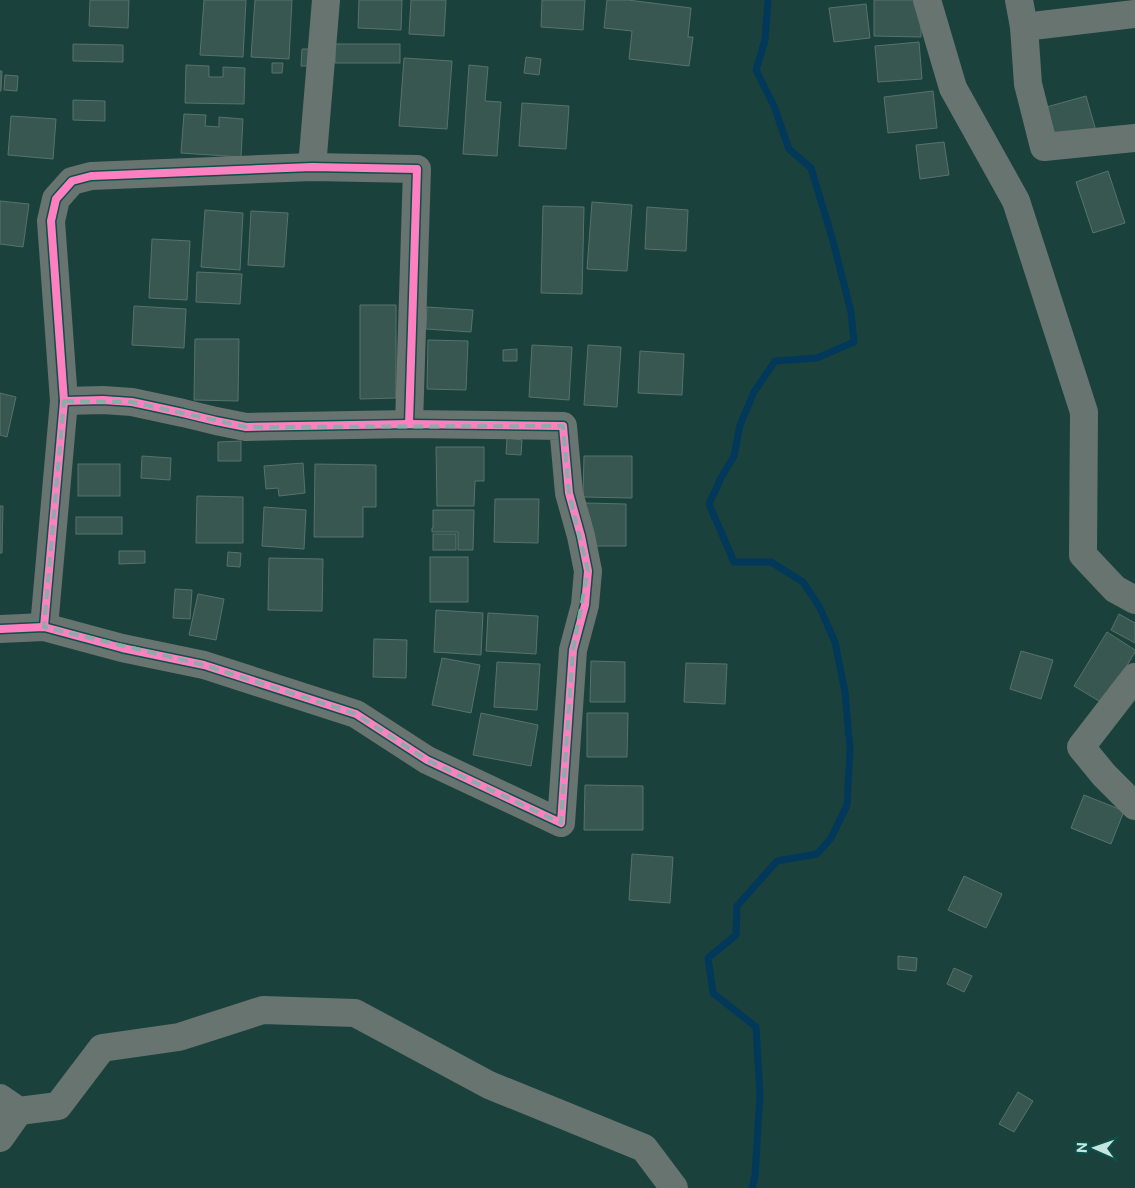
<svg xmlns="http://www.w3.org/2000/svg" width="1135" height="1188" font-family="'Public Sans',sans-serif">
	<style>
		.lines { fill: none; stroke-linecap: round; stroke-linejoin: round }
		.stream { stroke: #02395a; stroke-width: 7 }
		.building { fill: #385750; stroke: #58726c }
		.minor { stroke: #68746f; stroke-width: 28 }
		.cycleway-casing { stroke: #0c5049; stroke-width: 11 }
		.cycleway { stroke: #ff80c0; stroke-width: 8 }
		.marked { fill: none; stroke: #8baca7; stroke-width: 4; stroke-dasharray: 10 6; stroke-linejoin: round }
	</style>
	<rect width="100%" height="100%" fill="#1b413c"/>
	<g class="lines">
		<polyline class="stream" points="752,1188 755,1176 760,1094 756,1027 713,993 708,958 736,935 737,906 777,861 817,854 831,838 847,805 850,749 845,692 835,642 819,606 803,582 771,562 734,562 709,504 721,478 734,456 740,425 754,392 775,361 817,358 854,342 851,312 833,241 811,168 789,149 774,106 756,70 765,40 768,0"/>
	</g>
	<g class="building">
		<polygon points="90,0 129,0 128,28 89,26"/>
		<polygon points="204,0 246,0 243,57 200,55"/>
		<polygon points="255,0 292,0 289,59 251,57"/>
		<polygon points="359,0 402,0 401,30 358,28"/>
		<polygon points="411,0 446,0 444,36 409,34"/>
		<polygon points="542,0 585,0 583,30 541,27"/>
		<polygon points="607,0 628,0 691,8 688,37 693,37 689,66 629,59 632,31 604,28"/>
		<polygon points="874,0 921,0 921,37 874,36"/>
		<polygon points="866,4 870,38 834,42 829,8"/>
		<polygon points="919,42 922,79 878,82 875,46"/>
		<polygon points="73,44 123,45 123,62 73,61"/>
		<rect x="335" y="44" width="65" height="19"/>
		<polygon points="302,49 315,49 314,66 301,66"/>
		<polygon points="526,57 541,59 539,75 524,73"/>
		<polygon points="404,58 452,61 447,129 399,126"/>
		<polygon points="272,63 283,63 282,73 272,73"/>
		<polygon points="186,65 209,66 209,77 223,77 223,67 245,68 244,104 185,103"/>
		<polygon points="469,65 488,67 485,101 501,102 497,156 463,154"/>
		<polygon points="0,71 2,71 1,91 0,91"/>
		<polygon points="5,75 18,76 17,91 4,90"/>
		<polygon points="933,91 937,128 888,133 884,97"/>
		<polygon points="1086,96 1096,131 1053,143 1043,108"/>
		<polygon points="73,100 105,101 105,121 73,120"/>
		<polygon points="522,103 569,106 566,149 519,146"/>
		<polygon points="184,114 206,115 205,126 219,127 219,117 243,119 241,157 181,153"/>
		<polygon points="11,116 56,119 53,159 8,155"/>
		<polygon points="944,142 949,175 920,179 916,145"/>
		<polygon points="1108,171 1125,223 1093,233 1076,182"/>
		<polygon points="0,201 29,204 23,247 0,244"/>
		<polygon points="592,202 632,205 627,271 587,269"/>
		<polygon points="543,206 584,207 582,294 541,293"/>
		<polygon points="647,207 688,210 686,251 645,249"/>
		<polygon points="205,210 243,213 240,270 201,267"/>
		<polygon points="251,211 288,213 284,267 248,265"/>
		<polygon points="152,239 190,241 187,300 149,298"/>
		<polygon points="197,272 242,274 240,304 196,302"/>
		<polygon points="360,305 396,305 396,398 360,399"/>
		<polygon points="134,306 186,309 184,348 132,345"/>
		<polygon points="427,307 473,310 471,332 426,329"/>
		<polygon points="195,339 239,339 238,401 194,400"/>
		<polygon points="428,340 468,341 466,390 427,389"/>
		<polygon points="532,345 572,347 569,400 529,397"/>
		<polygon points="588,345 621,347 617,407 584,405"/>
		<polygon points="517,349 517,361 503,361 503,350"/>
		<polygon points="640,351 684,354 682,395 638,393"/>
		<polygon points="0,393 16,397 7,437 0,435"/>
		<polygon points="507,438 522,440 521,455 506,454"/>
		<polygon points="241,441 241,461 218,461 218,442"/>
		<polygon points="436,447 484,447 484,481 475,481 474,506 437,506"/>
		<polygon points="142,456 171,458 170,480 141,478"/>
		<polygon points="584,456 632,456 632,498 583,497"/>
		<polygon points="303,463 305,493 279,496 278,488 266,489 264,466"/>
		<rect x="78" y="464" width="42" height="32"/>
		<polygon points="315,464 376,465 376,507 363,507 363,537 314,537"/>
		<polygon points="197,496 243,497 243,543 196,543"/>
		<polygon points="495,499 539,499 538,543 494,542"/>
		<polygon points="585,503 626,504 626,546 585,546"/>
		<polygon points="0,506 3,506 2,553 0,553"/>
		<polygon points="264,507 306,510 304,549 262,546"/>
		<polygon points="433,510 474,510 473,550 458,550 458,532 432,532 432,528 433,528"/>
		<rect x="76" y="517" width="46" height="17"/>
		<rect x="433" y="534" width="23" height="16"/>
		<polygon points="119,551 145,551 145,563 119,564"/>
		<polygon points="228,552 241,553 240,567 227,566"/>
		<rect x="430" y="557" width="38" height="45"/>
		<polygon points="269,558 323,559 322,611 268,610"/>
		<polygon points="175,589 192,590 190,619 173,618"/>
		<polygon points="198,594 224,599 216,640 189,635"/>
		<polygon points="436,610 483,613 481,655 434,652"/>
		<polygon points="488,613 538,616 536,654 486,651"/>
		<polygon points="1119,614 1135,623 1135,643 1111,630"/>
		<polygon points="1107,632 1135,650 1135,652 1104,704 1074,686"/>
		<polygon points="374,639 407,640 406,678 373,677"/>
		<polygon points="1021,651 1053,660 1041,699 1010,689"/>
		<polygon points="442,658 480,665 471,713 432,705"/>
		<polygon points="591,661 625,662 625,702 590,702"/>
		<polygon points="497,662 540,664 537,710 494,707"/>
		<polygon points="686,663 727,664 725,704 684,702"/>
		<polygon points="481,713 538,725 531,766 473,755"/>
		<polygon points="587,713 628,713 627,757 587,757"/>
		<polygon points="585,785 643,786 643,830 584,830"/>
		<polygon points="1084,795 1124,811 1111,844 1071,828"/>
		<polygon points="632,854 673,857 670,903 629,900"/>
		<polygon points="964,876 1002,894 986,928 948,910"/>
		<polygon points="898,956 917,958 916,971 898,969"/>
		<polygon points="954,968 972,976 964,992 947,984"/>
		<polygon points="1018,1092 1033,1101 1014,1132 999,1124"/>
	</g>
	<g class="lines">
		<g class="minor">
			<polyline points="927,0 953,88 1016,201 1084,412 1083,555 1115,589 1135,600"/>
			<polyline points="1019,0 1024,27 1028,84 1044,147 1135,138"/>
			<polyline points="1024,27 1135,14"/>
			<polyline points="312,167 326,0"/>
			<polyline points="44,627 64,401 51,221 56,199 72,181 91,176 312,167 417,169 409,424"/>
			<polyline points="0,629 44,627 122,648 204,665 356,714 427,760 561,823 573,650 585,605 588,571 581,536 569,493 563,426 409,424 246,427 216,421 183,413 132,402 103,400 64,401"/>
			<polyline points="1135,677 1081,747 1104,775 1135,806"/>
			<polyline points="0,1098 19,1111 58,1106 102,1048 179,1037 263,1010 355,1013 489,1085 644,1148 674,1188"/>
			<polyline points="0,1138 19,1111"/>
		</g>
		<defs>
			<g id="cycleway">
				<polyline points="44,627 64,401 51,221 56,199 72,181 91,176 312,167 417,169 409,424"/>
				<polyline points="0,629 44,627 122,648 204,665 356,714 427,760 561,823 573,650 585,605 588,571 581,536 569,493 563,426 409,424 246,427 216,421 183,413 132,402 103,400 64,401"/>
			</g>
		</defs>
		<use href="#cycleway" class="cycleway-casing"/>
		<use href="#cycleway" class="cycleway"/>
	</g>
	<path class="marked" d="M64,401L132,402L246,427L563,426L569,493L588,571L573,650L561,823L427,760L356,714L204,665L44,627Z"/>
	<g transform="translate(1095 1148) rotate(272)" stroke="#0c5049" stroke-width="4" paint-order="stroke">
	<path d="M0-4L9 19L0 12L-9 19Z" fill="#c7e5e0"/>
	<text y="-8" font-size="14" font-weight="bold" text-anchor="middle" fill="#c7e5e0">N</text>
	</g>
</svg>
